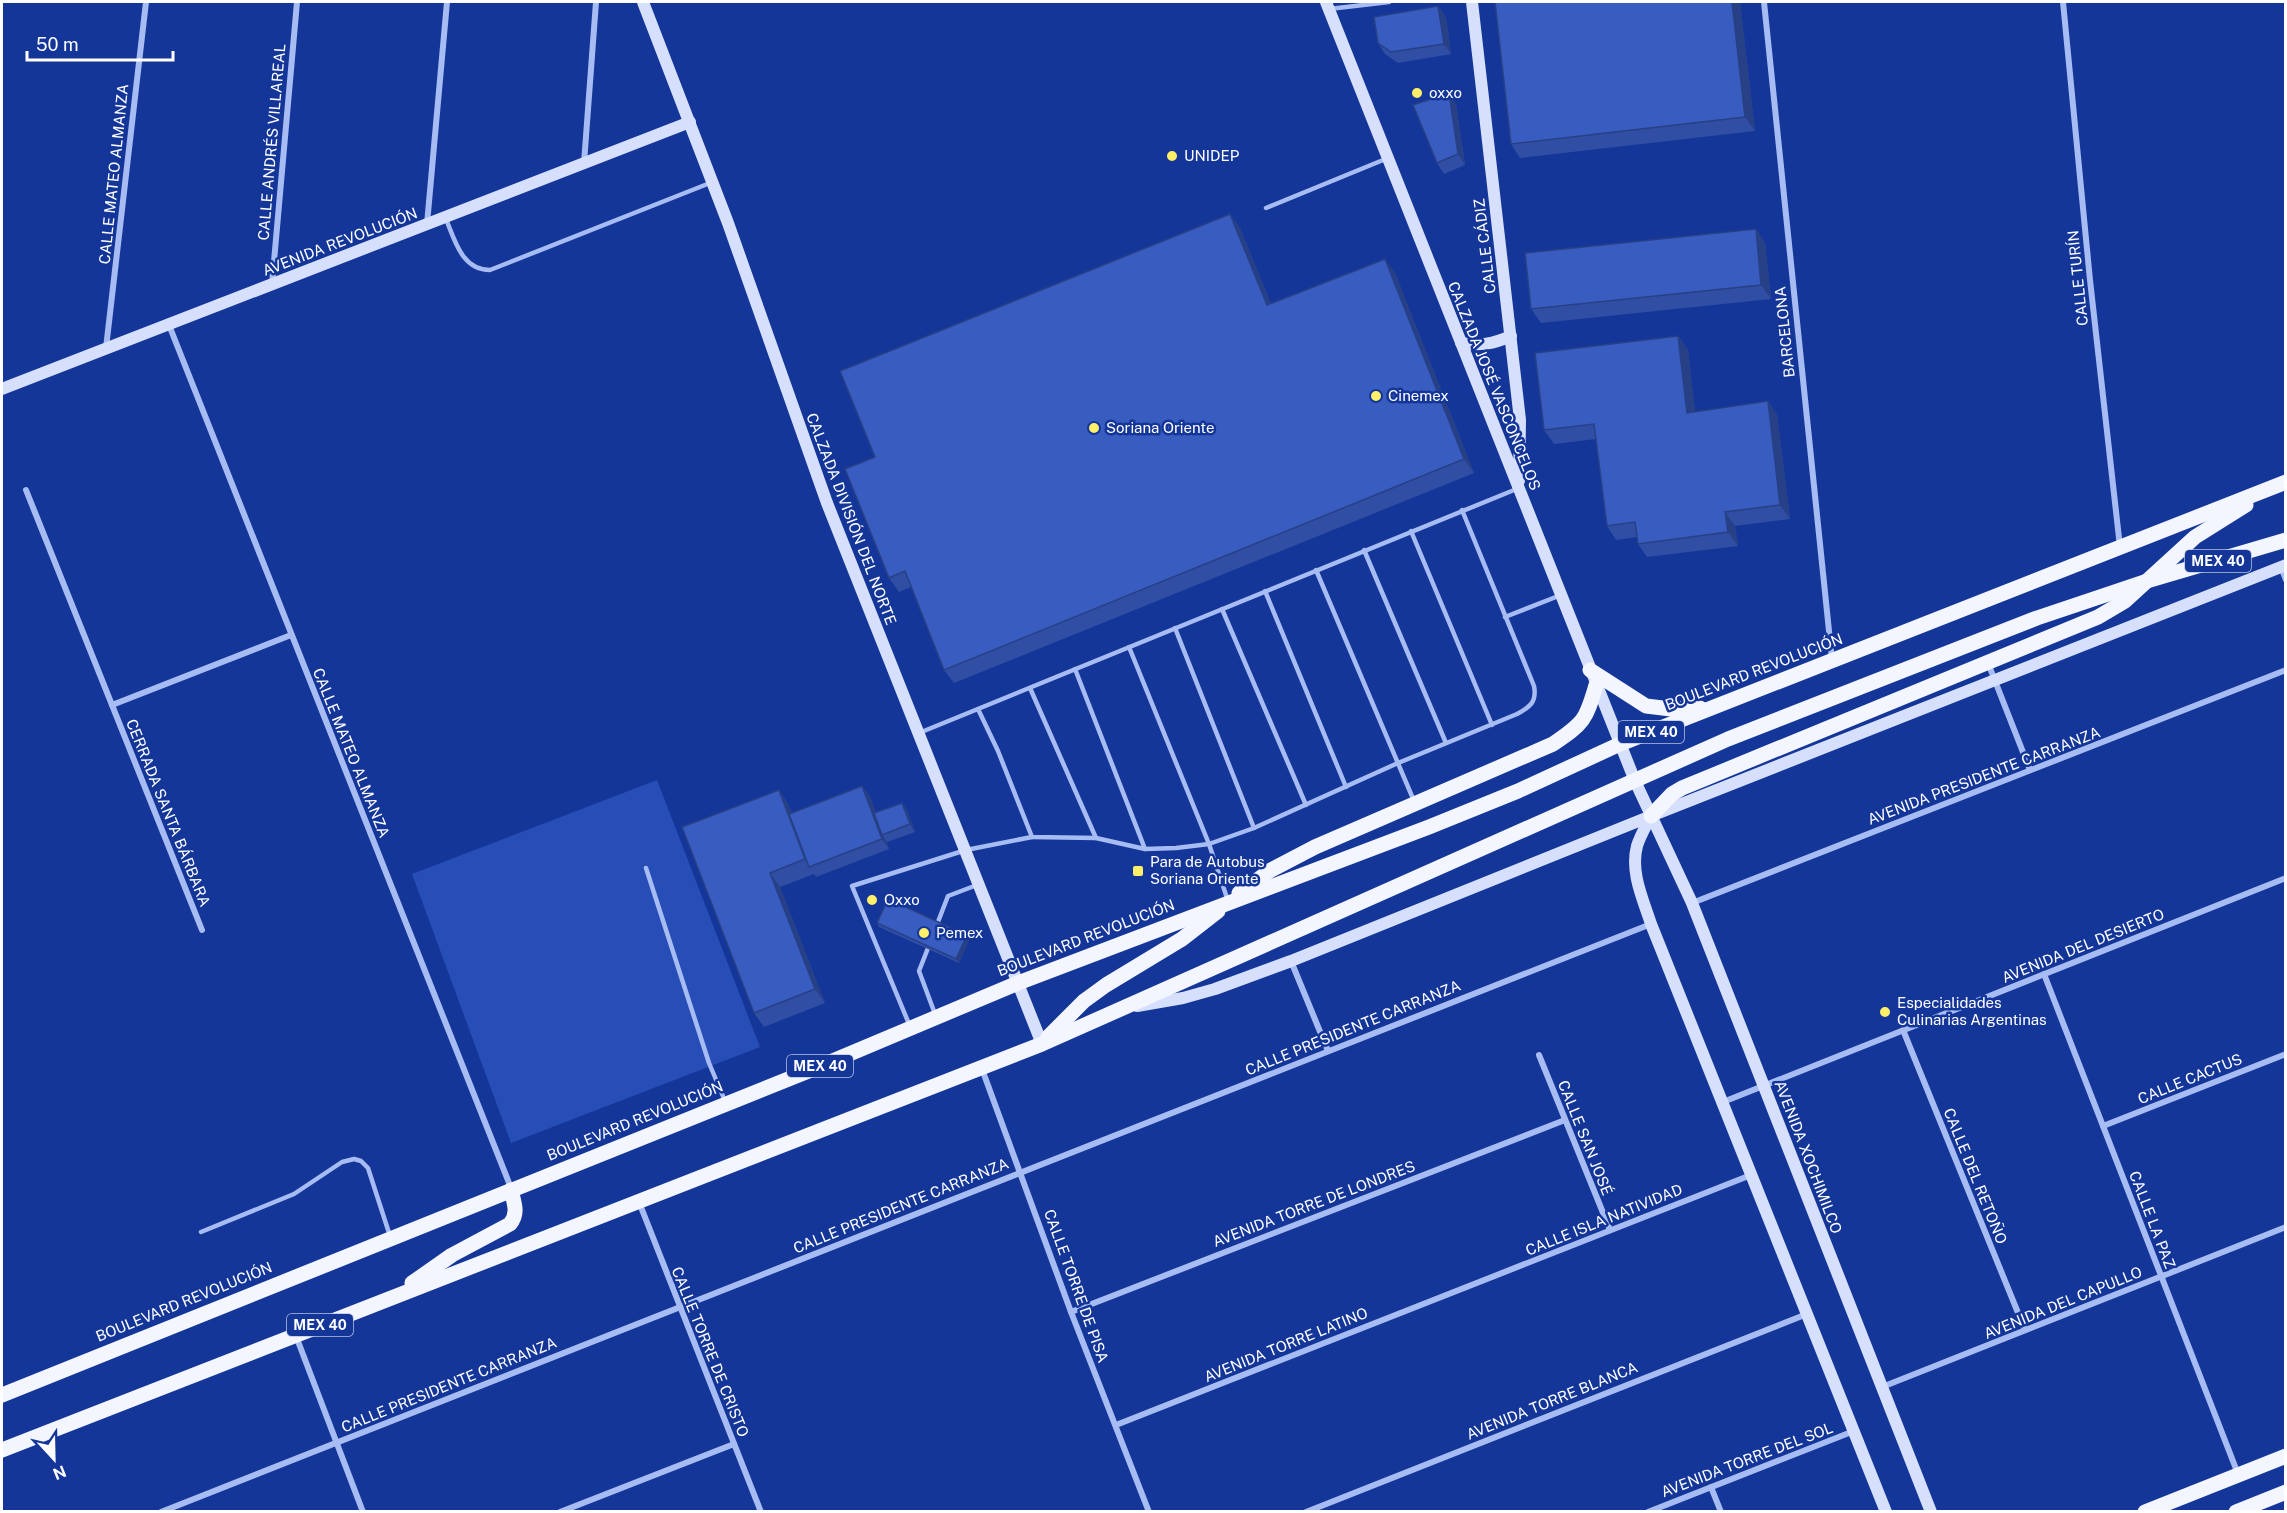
<svg xmlns="http://www.w3.org/2000/svg" width="2287" height="1513" font-family="'Public Sans',sans-serif">
	<style>
		.green { fill: #274eb7 }
		.lines { fill: none; stroke-linecap: round; stroke-linejoin: round }
		.lane { stroke: #a7bcf3; stroke-width: 4.5 }
		.street { stroke: #a7bcf3; stroke-width: 6 }
		.secondary { stroke: #d6e0fc; stroke-width: 12 }
		.primary { stroke: #f3f5ff; stroke-width: 15 }
		.wall { fill: #304fa4 }
		.shaded-wall { fill: #274086 }
		.building { fill: #385cbf; stroke: #274086; stroke-width: 1.5 }
		.poi-dot { fill: #ffef69; stroke: #143699; stroke-width: 2 }
		.labels { text-anchor: middle; stroke-width: 5; stroke-linejoin: round; paint-order: stroke }
		.shield { fill: #143699; stroke: #b8c3e0; stroke-width: 1.5 }
		.shield-label { font-size: 14px; font-weight: bold; fill: #fff }
		.poi-label { font-size: 15px; fill: #fff; stroke: #143699; text-anchor: start }
		.street-label { font-size: 15px; fill: #fff; stroke: #143699 }
	</style>
	<rect width="100%" height="100%" fill="#143699"/>
	<polygon class="green" points="657,780 760,1047 511,1143 412,874"/>
	<g class="lines">
		<g class="lane">
			<polyline points="1329,9 1389,2"/>
			<polyline points="1266,208 1388,158"/>
			<path d="M446,219C455,241 462,270 490,270L710,183"/>
			<polyline points="1411,531 1492,725"/>
			<polyline points="1364,550 1446,743"/>
			<polyline points="1316,570 1414,801"/>
			<polyline points="1265,591 1346,787"/>
			<polyline points="1222,609 1306,805"/>
			<polyline points="1505,617 1561,595"/>
			<polyline points="1175,628 1254,828"/>
			<polyline points="1129,647 1209,844 1228,901"/>
			<polyline points="1075,669 1145,849"/>
			<polyline points="1030,688 1096,838"/>
			<path d="M978,709L998,751L1032,837L1096,838L1145,849L1176,848L1209,844L1254,828L1398,763L1517,714C1530,707 1537,702 1534,686L1462,510"/>
			<polyline points="919,733 1519,488"/>
			<polyline points="646,868 709,1063 725,1101"/>
			<polyline points="936,927 948,896 977,885"/>
			<polyline points="930,943 919,971 935,1014"/>
			<polyline points="909,1024 852,886 966,850 1032,837"/>
			<polyline points="201,1232 294,1194 342,1162 354,1159 361,1161 368,1168 390,1236"/>
		</g>
		<g class="street">
			<polyline points="1764,2 1832,660"/>
			<polyline points="2063,2 2090,280 2120,547"/>
			<polyline points="584,163 596,2"/>
			<polyline points="427,224 447,2"/>
			<polyline points="272,284 297,2"/>
			<polyline points="169,325 511,1188"/>
			<polyline points="106,348 146,2"/>
			<polyline points="26,490 202,930"/>
			<polyline points="2281,567 2286,580"/>
			<polyline points="1988,663 2030,770"/>
			<polyline points="112,705 291,635"/>
			<polyline points="1692,903 2286,670"/>
			<polyline points="1291,961 1328,1051"/>
			<polyline points="2044,974 2238,1474"/>
			<polyline points="1903,1030 2025,1330"/>
			<polyline points="1539,1055 1610,1230"/>
			<polyline points="982,1069 1071,1312 1149,1512"/>
			<polyline points="1723,1102 2286,878"/>
			<polyline points="2103,1126 2286,1054"/>
			<polyline points="639,1202 761,1512"/>
			<polyline points="1071,1312 1565,1120"/>
			<polyline points="296,1336 363,1512"/>
			<polyline points="1882,1387 2286,1227"/>
			<polyline points="1116,1425 1751,1175"/>
			<polyline points="1711,1487 1721,1512"/>
			<polyline points="161,1512 1651,924"/>
			<polyline points="560,1512 734,1444"/>
			<polyline points="1306,1512 1807,1314"/>
			<polyline points="1648,1512 1854,1431"/>
		</g>
		<g class="secondary">
			<polyline points="643,2 728,223 827,503 1042,1044"/>
			<polyline points="1326,2 1635,781 1692,903 1931,1512"/>
			<polyline points="1472,2 1520,420 1519,481"/>
			<path d="M1461,343C1480,346 1493,344 1511,336"/>
			<polyline points="2,389 690,122"/>
			<path d="M1651,816C1646,826 1640,836 1637,846C1630,872 1643,899 1651,924L1886,1512"/>
			<polyline points="1137,1006 1183,998 1215,989 1291,961 1651,816 2286,565"/>
		</g>
		<g class="primary">
			<polyline points="1590,670 1646,706 1671,709 1700,708"/>
			<polyline points="1651,816 1672,794 1682,788 2098,617 2125,601 2195,537 2246,505"/>
			<path d="M1239,893L1271,870L1315,847L1553,744C1584,723 1586,720 1596,685"/>
			<polyline points="1048,1037 1084,1001 1106,985 1182,939 1218,911"/>
			<path d="M412,1283L452,1255L510,1224C519,1213 514,1203 511,1190"/>
			<polyline points="2,1395 816,1068 1018,983 1429,827 1518,791 1620,744 2286,482"/>
			<polyline points="2,1450 1042,1044 1728,739 2037,618 2150,580 2286,540"/>
			<polyline points="2145,1512 2286,1456"/>
			<polyline points="2236,1512 2286,1492"/>
		</g>
	</g>
	<g class="wall">
		<polygon points="1495,2 1740,2 1755,131 1520,158 1511,144"/>
		<polygon points="1438,6 1446,17 1451,54 1398,63 1385,54 1378,43"/>
		<polygon points="1456,104 1465,165 1444,174 1437,163"/>
		<polygon points="1230,214 1240,228 1271,304 1395,273 1474,473 954,683 944,670 911,587 899,592 889,578 875,457"/>
		<polygon points="1756,229 1765,243 1771,299 1541,323 1531,309"/>
		<polygon points="1678,336 1688,350 1695,412 1768,401 1777,415 1790,519 1735,526 1738,546 1647,557 1638,544 1637,537 1616,540 1607,526 1596,439 1554,444 1544,430"/>
		<polygon points="779,790 788,804 792,813 870,796 876,813 902,803 907,810 915,832 887,842 889,849 816,877 814,874 780,887 825,1003 764,1027 754,1013"/>
		<polygon points="877,923 970,938 959,963 879,927"/>
	</g>
	<g class="shaded-wall">
		<polygon points="1732,2 1740,2 1755,131 1745,117"/>
		<polygon points="1438,6 1446,17 1451,54 1444,44"/>
		<polygon points="1449,93 1456,104 1465,165 1458,154"/>
		<polygon points="1230,214 1240,228 1277,319 1267,305"/>
		<polygon points="1756,229 1765,243 1771,299 1761,285"/>
		<polygon points="1385,259 1395,273 1474,473 1464,459"/>
		<polygon points="1678,336 1688,350 1697,427 1687,413"/>
		<polygon points="1768,401 1777,415 1790,519 1780,505"/>
		<polygon points="1725,512 1735,526 1738,546 1728,532"/>
		<polygon points="862,786 870,796 884,835 882,835 887,842 889,849 882,839"/>
		<polygon points="779,790 788,804 812,865 810,866 805,859"/>
		<polygon points="902,803 907,810 915,832 910,824"/>
		<polygon points="770,873 780,887 825,1003 815,989"/>
		<polygon points="967,935 970,938 959,963 956,959"/>
	</g>
	<g class="building">
		<polygon points="1495,2 1732,2 1745,117 1511,144"/>
		<polygon points="1438,6 1444,44 1391,52 1378,43 1374,17"/>
		<polygon points="1449,93 1458,154 1437,163 1413,105"/>
		<polygon points="1230,214 1267,305 1385,259 1464,459 944,670 905,571 889,578 845,469 875,457 840,371"/>
		<polygon points="1756,229 1761,285 1531,309 1525,253"/>
		<polygon points="1678,336 1687,413 1768,401 1780,505 1725,512 1728,532 1638,544 1635,522 1607,526 1594,424 1544,430 1535,353"/>
		<polygon points="862,786 882,839 809,867 789,814"/>
		<polygon points="779,790 805,859 770,873 815,989 754,1013 682,827"/>
		<polygon points="902,803 910,824 882,835 874,813"/>
		<polygon points="888,899 967,935 956,959 877,923"/>
	</g>
	<g class="poi-dot">
		<circle cx="1417" cy="93" r="6"/>
		<circle cx="1172" cy="156" r="6"/>
		<circle cx="1376" cy="396" r="6"/>
		<circle cx="1094" cy="428" r="6"/>
		<rect x="1132" y="865" width="12" height="12" rx="3"/>
		<circle cx="872" cy="900" r="6"/>
		<circle cx="924" cy="933" r="6"/>
		<circle cx="1885" cy="1012" r="6"/>
	</g>
	<g class="labels">
		<g class="shield">
			<rect x="2185" y="550" width="66" height="22" rx="4.5"/>
			<rect x="1618" y="721" width="66" height="22" rx="4.5"/>
			<rect x="787" y="1055" width="66" height="22" rx="4.5"/>
			<rect x="287" y="1314" width="66" height="22" rx="4.5"/>
		</g>
		<g class="shield-label">
			<text x="2218" y="566">MEX 40</text>
			<text x="1651" y="737">MEX 40</text>
			<text x="820" y="1071">MEX 40</text>
			<text x="320" y="1330">MEX 40</text>
		</g>
		<g class="poi-label">
			<text x="1429" y="98">oxxo</text>
			<text x="1184" y="161">UNIDEP</text>
			<text x="1388" y="401">Cinemex</text>
			<text x="1106" y="433">Soriana Oriente</text>
			<text x="1150" y="867">Para de Autobus<tspan x="1150" dy="17">Soriana Oriente</tspan></text>
			<text x="884" y="905">Oxxo</text>
			<text x="936" y="938">Pemex</text>
			<text x="1897" y="1008">Especialidades<tspan x="1897" dy="17">Culinarias Argentinas</tspan></text>
		</g>
		<g class="street-label">
			<text transform="translate(272 142) rotate(-85)" y="5">CALLE ANDRÉS VILLAREAL</text>
			<text transform="translate(114 174) rotate(-84)" y="5">CALLE MATEO ALMANZA</text>
			<text transform="translate(340 242) rotate(-21)" y="5">AVENIDA REVOLUCIÓN</text>
			<text transform="translate(1485 246) rotate(-97)" y="5">CALLE CÁDIZ</text>
			<text transform="translate(2078 278) rotate(-96)" y="5">CALLE TURÍN</text>
			<text transform="translate(1785 332) rotate(-96)" y="5">BARCELONA</text>
			<text transform="translate(1494 386) rotate(68)" y="5">CALZADA JOSÉ VASCONCELOS</text>
			<text transform="translate(851 519) rotate(69)" y="5">CALZADA DIVISIÓN DEL NORTE</text>
			<text transform="translate(1754 672) rotate(-21)" y="5">BOULEVARD REVOLUCIÓN</text>
			<text transform="translate(351 753) rotate(68)" y="5">CALLE MATEO ALMANZA</text>
			<text transform="translate(1984 776) rotate(-21)" y="5">AVENIDA PRESIDENTE CARRANZA</text>
			<text transform="translate(168 813) rotate(68)" y="5">CERRADA SANTA BÁRBARA</text>
			<text transform="translate(1086 938) rotate(-21)" y="5">BOULEVARD REVOLUCIÓN</text>
			<text transform="translate(2083 946) rotate(-22)" y="5">AVENIDA DEL DESIERTO</text>
			<text transform="translate(1353 1028) rotate(-22)" y="5">CALLE PRESIDENTE CARRANZA</text>
			<text transform="translate(2190 1079) rotate(-22)" y="5">CALLE CACTUS</text>
			<text transform="translate(635 1121) rotate(-22)" y="5">BOULEVARD REVOLUCIÓN</text>
			<text transform="translate(1585 1138) rotate(68)" y="5">CALLE SAN JOSÉ</text>
			<text transform="translate(1808 1157) rotate(69)" y="5">AVENIDA XOCHIMILCO</text>
			<text transform="translate(1975 1176) rotate(68)" y="5">CALLE DEL RETOÑO</text>
			<text transform="translate(1314 1204) rotate(-21)" y="5">AVENIDA TORRE DE LONDRES</text>
			<text transform="translate(901 1206) rotate(-22)" y="5">CALLE PRESIDENTE CARRANZA</text>
			<text transform="translate(1604 1220) rotate(-22)" y="5">CALLE ISLA NATIVIDAD</text>
			<text transform="translate(2152 1220) rotate(69)" y="5">CALLE LA PAZ</text>
			<text transform="translate(1076 1286) rotate(70)" y="5">CALLE TORRE DE PISA</text>
			<text transform="translate(184 1302) rotate(-22)" y="5">BOULEVARD REVOLUCIÓN</text>
			<text transform="translate(2063 1303) rotate(-22)" y="5">AVENIDA DEL CAPULLO</text>
			<text transform="translate(1286 1345) rotate(-22)" y="5">AVENIDA TORRE LATINO</text>
			<text transform="translate(710 1352) rotate(68)" y="5">CALLE TORRE DE CRISTO</text>
			<text transform="translate(449 1385) rotate(-22)" y="5">CALLE PRESIDENTE CARRANZA</text>
			<text transform="translate(1552 1401) rotate(-22)" y="5">AVENIDA TORRE BLANCA</text>
			<text transform="translate(1747 1460) rotate(-21)" y="5">AVENIDA TORRE DEL SOL</text>
		</g>
	</g>
	<rect width="2287" height="1513" fill="none" stroke="#ffffff" stroke-width="6"/>
	<g transform="translate(54 1459) rotate(158)" stroke="#143699" stroke-width="4.5" paint-order="stroke">
	<path d="M0-4.5L10 22L0 15L-10 22Z" fill="#ffffff"/>
	<text y="-9" font-size="16" font-weight="bold" text-anchor="middle" fill="#ffffff">N</text>
	</g>
	<path d="M27 51v9h146v-9" fill="none" stroke="#ffffff" stroke-width="3"/>
	<text x="36" y="51" font-size="18" fill="#ffffff" stroke="#143699" stroke-width="4.5" paint-order="stroke">50 m</text>
</svg>
